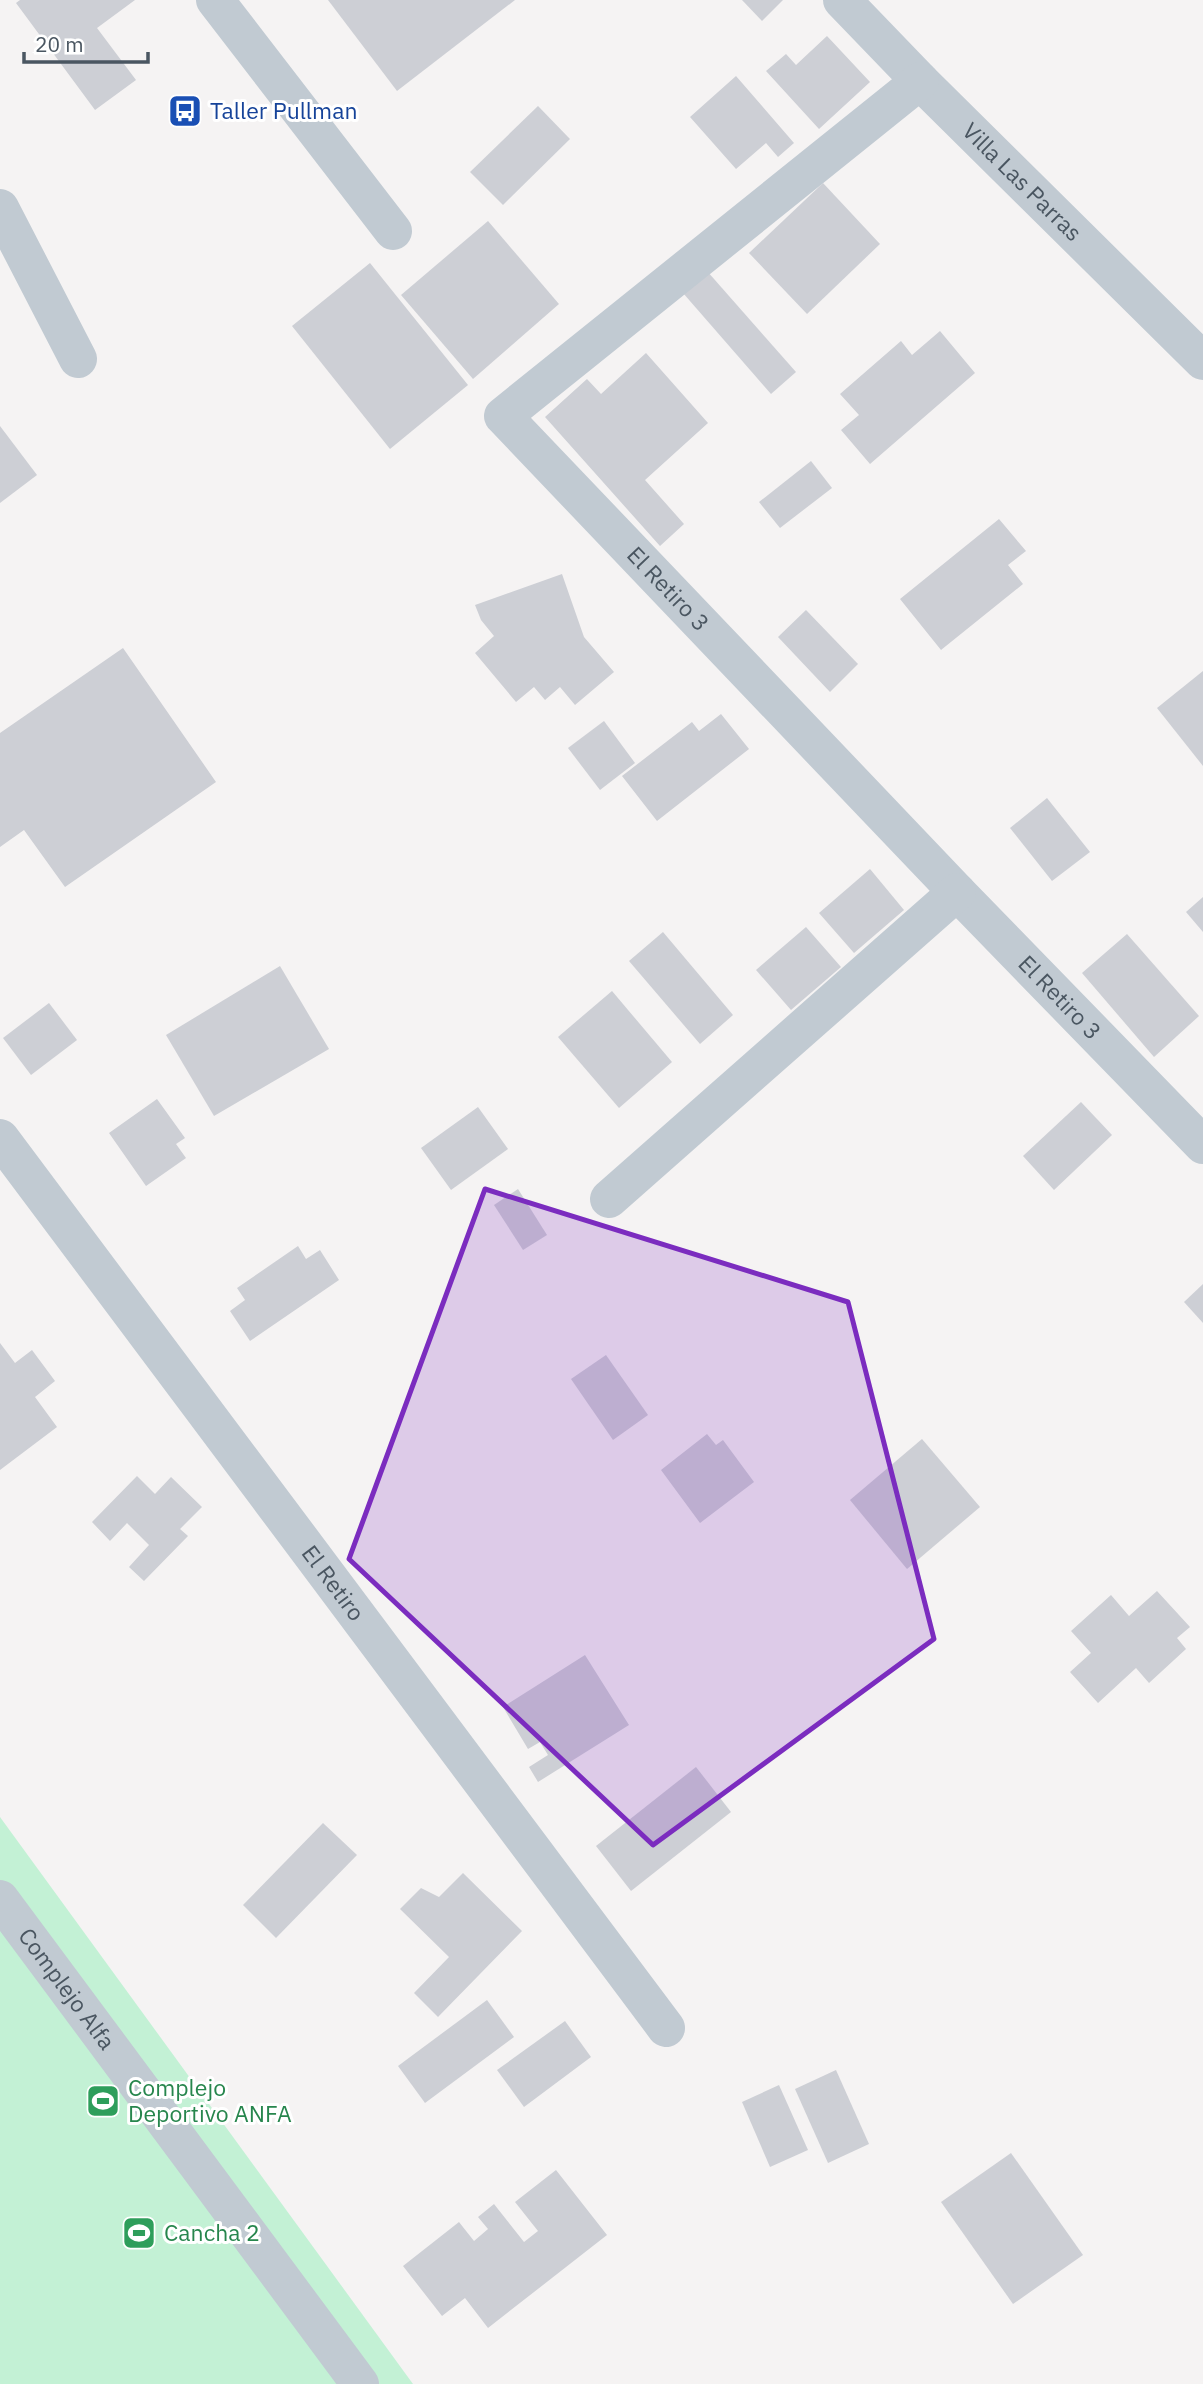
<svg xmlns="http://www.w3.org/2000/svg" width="1203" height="2384" font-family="'IBM Plex Sans',sans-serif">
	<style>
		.green { fill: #c3f1d5 }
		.building { fill: #cdcfd5 }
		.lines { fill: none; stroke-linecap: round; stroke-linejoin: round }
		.minor { stroke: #c1cad2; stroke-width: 38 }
		.marked { fill: #7b2cbf; fill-opacity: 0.2; stroke: #7b2cbf; stroke-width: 5; stroke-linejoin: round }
		.labels { text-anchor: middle; stroke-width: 6; stroke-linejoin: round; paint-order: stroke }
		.transit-label { font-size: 23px; fill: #164399; stroke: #fff; text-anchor: start }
		.street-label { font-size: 23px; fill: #4a5661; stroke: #fff }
		.leisure-label { font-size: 23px; fill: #27864d; stroke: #fff; text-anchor: start }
	</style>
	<rect width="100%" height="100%" fill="#f5f3f3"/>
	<polygon class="green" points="0,1817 413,2384 0,2384"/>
	<g class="building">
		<polygon points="20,0 135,0 97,28 136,80 95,110 16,3"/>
		<polygon points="328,0 515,0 397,91"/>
		<polygon points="742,0 783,0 762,21"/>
		<polygon points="827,36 870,82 819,129 766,71 786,54 796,65"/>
		<polygon points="736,76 794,143 778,157 766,143 736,169 690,117"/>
		<polygon points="538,106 570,139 503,205 470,172"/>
		<polygon points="823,183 880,244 807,314 749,253"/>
		<polygon points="488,221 559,304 473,379 401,295"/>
		<polygon points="370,263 468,385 390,449 292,326"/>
		<polygon points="707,271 796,372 771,394 683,293"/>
		<polygon points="940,331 975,373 870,464 841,430 859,415 840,394 901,341 912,355"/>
		<polygon points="646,353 708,423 645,480 684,524 660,546 545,417 587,379 601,394"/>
		<polygon points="0,426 37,475 0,503"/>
		<polygon points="811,461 832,488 780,528 759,502"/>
		<polygon points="999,519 1026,551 1008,565 1023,584 941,650 900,599"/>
		<polygon points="562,574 584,637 614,672 575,705 560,687 545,700 534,687 516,702 475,653 494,636 481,620 475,605"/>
		<polygon points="806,610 858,664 830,692 778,637"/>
		<polygon points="123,648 216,782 65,887 24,830 0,847 0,733"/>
		<polygon points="1203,671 1203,766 1157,708"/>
		<polygon points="721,714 749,749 657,821 622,776 692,722 699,731"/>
		<polygon points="604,721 635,763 600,790 568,748"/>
		<polygon points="1047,798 1090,852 1052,881 1010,828"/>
		<polygon points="870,869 904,910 854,953 819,913"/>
		<polygon points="1203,897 1203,932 1186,912"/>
		<polygon points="806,927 841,967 791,1010 756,970"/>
		<polygon points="663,932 733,1015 700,1044 629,961"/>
		<polygon points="1127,934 1199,1016 1154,1057 1082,973"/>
		<polygon points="280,966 329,1049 214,1116 166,1035"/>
		<polygon points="612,991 672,1062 619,1108 558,1037"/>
		<polygon points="49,1003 77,1040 31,1075 3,1038"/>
		<polygon points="157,1099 185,1138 176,1144 186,1158 146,1186 109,1133"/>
		<polygon points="1081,1102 1112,1135 1054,1190 1023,1156"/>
		<polygon points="478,1107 508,1149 451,1190 421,1148"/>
		<polygon points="518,1189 547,1235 523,1250 494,1205"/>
		<polygon points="298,1246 306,1259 320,1250 339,1280 250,1341 230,1311 245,1300 237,1288"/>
		<polygon points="1203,1284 1203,1323 1184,1302"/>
		<polygon points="0,1343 15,1363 32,1350 55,1381 35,1397 57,1427 0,1470"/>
		<polygon points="606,1355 648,1415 613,1440 571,1379"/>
		<polygon points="707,1434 716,1445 723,1440 754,1482 700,1523 661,1470"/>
		<polygon points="922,1439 980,1507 907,1569 850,1500"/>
		<polygon points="137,1476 155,1494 171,1477 202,1507 180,1529 188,1536 144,1581 129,1567 149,1545 127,1523 110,1541 92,1522"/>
		<polygon points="1157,1591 1190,1627 1177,1638 1186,1649 1149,1683 1136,1668 1098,1703 1070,1672 1091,1653 1071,1631 1111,1595 1129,1616"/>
		<polygon points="585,1655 629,1725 538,1782 529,1767 548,1755 540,1742 528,1749 503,1707"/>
		<polygon points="696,1767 731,1812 631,1891 596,1846"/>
		<polygon points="323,1823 357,1855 276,1938 243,1905"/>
		<polygon points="463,1873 522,1931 438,2017 414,1993 449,1957 400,1909 421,1888 439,1897"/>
		<polygon points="487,2000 514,2037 425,2103 398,2066"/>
		<polygon points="565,2021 591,2057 524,2107 497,2070"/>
		<polygon points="836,2070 869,2144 828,2163 795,2089"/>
		<polygon points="779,2085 808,2150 770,2167 742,2102"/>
		<polygon points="1011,2153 1083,2255 1013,2304 941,2202"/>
		<polygon points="556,2170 607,2235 488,2328 465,2298 442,2316 403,2266 459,2222 474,2241 488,2229 478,2217 494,2204 524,2242 538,2231 515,2202"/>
	</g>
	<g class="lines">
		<g class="minor">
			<polyline points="215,0 393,231"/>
			<path id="s1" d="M842,0L920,81L1203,361"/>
			<path id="s2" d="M920,81L503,416L957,892L1203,1145"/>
			<polyline points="0,208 78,359"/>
			<path id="s3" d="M0,1138L666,2028"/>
			<polyline points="609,1199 957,892"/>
			<path id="s4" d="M0,1899L360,2384"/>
		</g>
	</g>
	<path class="marked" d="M485,1189L848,1302L934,1639L653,1845L349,1559Z"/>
	<defs>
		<symbol id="bus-square" viewBox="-11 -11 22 22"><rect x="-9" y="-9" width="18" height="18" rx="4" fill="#1a4fb4" stroke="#fff"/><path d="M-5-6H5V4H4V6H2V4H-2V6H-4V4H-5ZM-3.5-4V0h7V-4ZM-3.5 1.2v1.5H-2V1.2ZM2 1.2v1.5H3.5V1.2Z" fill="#fff"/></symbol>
		<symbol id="stadium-square" viewBox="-11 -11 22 22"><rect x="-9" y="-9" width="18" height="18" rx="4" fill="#2e9e5b" stroke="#fff"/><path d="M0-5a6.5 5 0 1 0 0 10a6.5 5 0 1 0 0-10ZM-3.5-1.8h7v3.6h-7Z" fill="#fff"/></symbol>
	</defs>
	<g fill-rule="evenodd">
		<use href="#bus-square" x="166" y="92" width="38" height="38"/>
		<use href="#stadium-square" x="84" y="2082" width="38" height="38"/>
		<use href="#stadium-square" x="120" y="2214" width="38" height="38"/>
	</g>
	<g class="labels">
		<g class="transit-label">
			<text x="210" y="119">Taller Pullman</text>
		</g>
		<g class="street-label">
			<text dy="8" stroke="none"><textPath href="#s1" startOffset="256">Villa Las Parras</textPath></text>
			<text dy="8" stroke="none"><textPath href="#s2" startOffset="774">El Retiro 3</textPath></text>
			<text dy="8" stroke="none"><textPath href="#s2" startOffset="1340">El Retiro 3</textPath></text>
			<text dy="8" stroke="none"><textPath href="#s3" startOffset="556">El Retiro</textPath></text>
			<text dy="8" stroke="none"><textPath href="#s4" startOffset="112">Complejo Alfa</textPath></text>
		</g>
		<g class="leisure-label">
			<text x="128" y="2096">Complejo<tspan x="128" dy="26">Deportivo ANFA</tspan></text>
			<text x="164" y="2241">Cancha 2</text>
		</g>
	</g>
	<path d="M24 52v10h124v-10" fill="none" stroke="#4a5661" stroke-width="3.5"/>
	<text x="35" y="52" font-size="21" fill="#4a5661" stroke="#ffffff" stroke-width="5" paint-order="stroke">20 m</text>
</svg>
